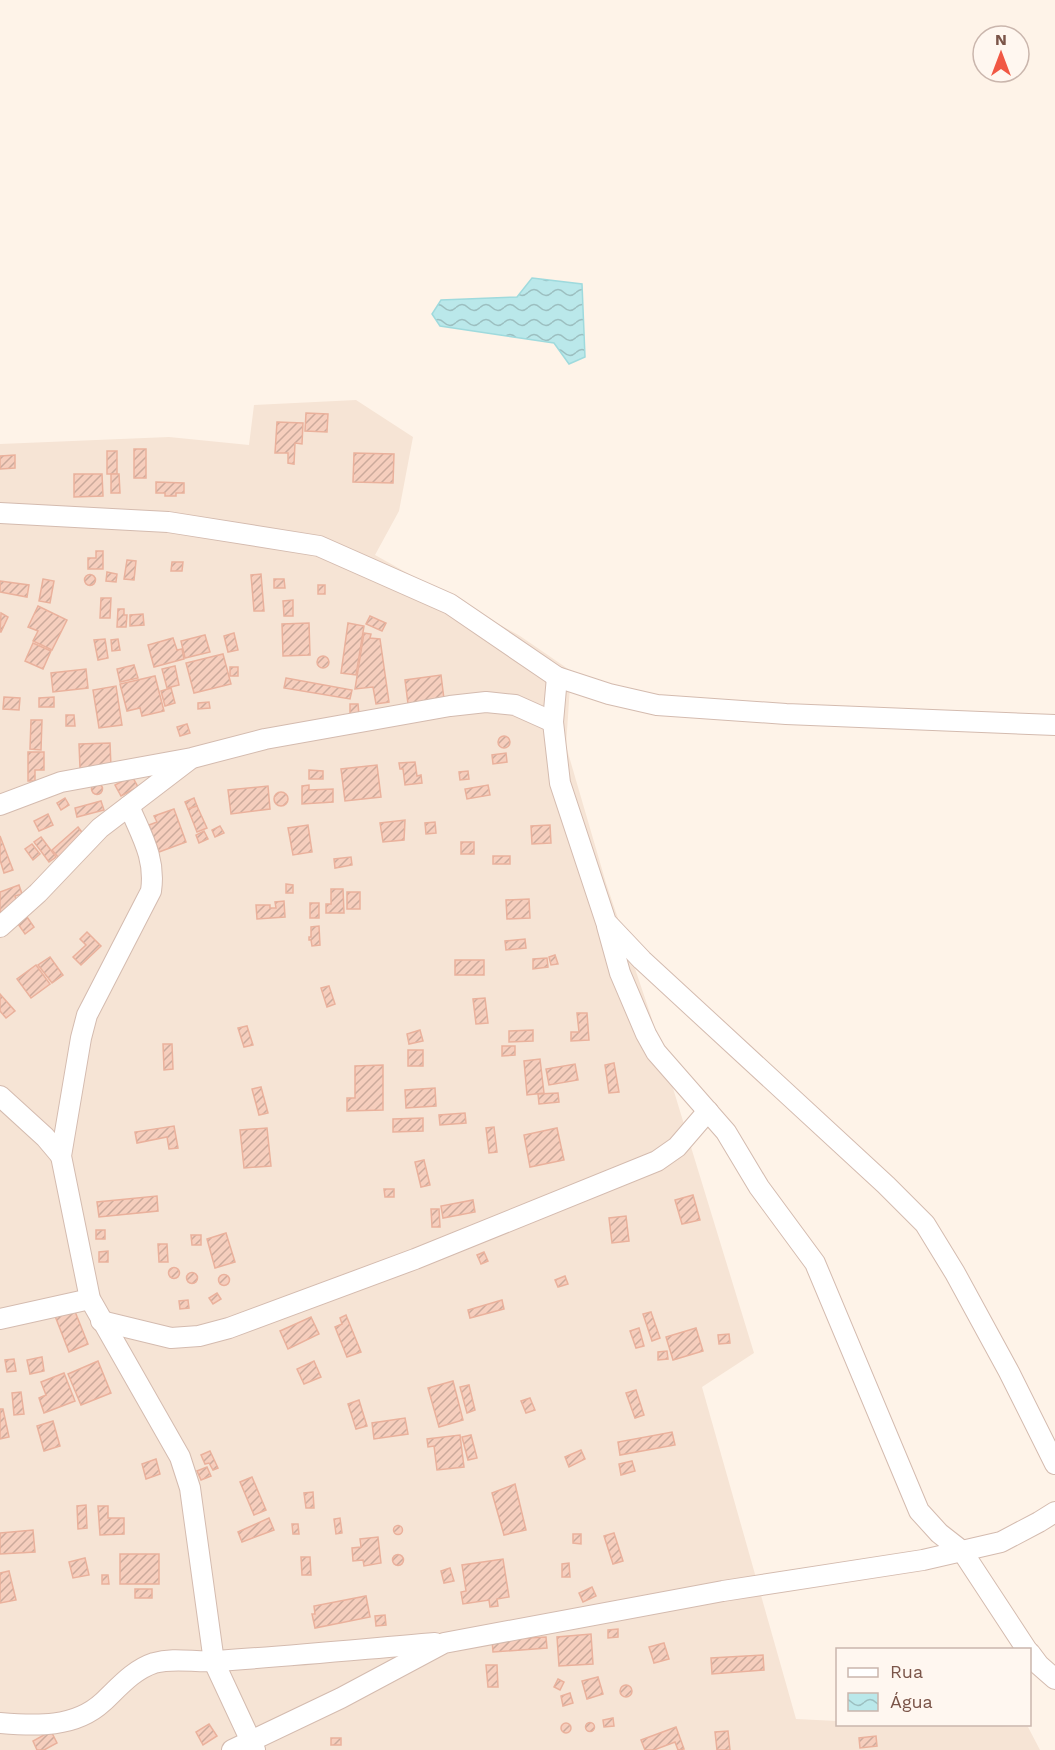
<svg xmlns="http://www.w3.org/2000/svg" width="1055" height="1750" font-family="'Work Sans',sans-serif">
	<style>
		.residential { fill: #f6e4d5 }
		.water { fill: url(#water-waves); stroke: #9fdadd; stroke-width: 1.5 }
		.building { fill: url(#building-hatch); stroke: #eab19c; stroke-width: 1.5 }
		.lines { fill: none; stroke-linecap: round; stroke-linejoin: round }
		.minor-casing { stroke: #d4bbaf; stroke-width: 22 }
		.minor { stroke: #fff; stroke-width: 20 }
	</style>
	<defs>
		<pattern id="water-waves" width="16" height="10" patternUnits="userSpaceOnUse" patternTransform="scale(1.5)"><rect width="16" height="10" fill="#bae8ea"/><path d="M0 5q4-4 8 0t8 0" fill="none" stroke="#9cbfc0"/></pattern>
		<pattern id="building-hatch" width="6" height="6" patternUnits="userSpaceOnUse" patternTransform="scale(1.5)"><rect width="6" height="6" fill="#f6cebd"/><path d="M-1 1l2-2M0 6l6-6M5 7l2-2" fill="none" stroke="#ccaa9c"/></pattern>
	</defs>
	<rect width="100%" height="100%" fill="#fef3e8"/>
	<polygon class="residential" points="356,400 413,437 399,511 375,555 520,636 571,671 566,746 606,883 650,1013 754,1353 702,1387 796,1719 837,1721 838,1724 944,1724 1028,1727 1040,1750 0,1750 0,444 169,437 249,445 254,405"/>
	<polygon class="water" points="532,278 582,284 585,357 569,364 554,343 440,326 432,314 441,300 517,297"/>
	<g class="building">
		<polygon points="306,413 328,414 327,432 305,431"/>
		<polygon points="277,422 303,423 302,444 295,443 294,464 288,463 288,453 275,453"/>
		<rect x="134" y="449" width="12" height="29"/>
		<rect x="107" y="451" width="10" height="23"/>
		<polygon points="354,453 394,454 393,483 353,482"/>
		<polygon points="15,455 15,468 0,469 0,456"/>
		<polygon points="74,474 102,474 103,496 74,497"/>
		<polygon points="111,474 119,474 120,493 111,493"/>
		<polygon points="156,482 184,483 184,493 176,493 176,496 165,496 165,493 156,493"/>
		<polygon points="96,551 103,551 103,569 88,569 88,558 96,558"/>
		<polygon points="127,560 136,561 134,580 124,579"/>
		<polygon points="172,562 183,562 182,571 171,571"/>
		<polygon points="107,572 117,574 116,582 106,581"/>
		<polygon points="261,574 264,611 254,611 251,575"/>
		<circle cx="90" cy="580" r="5.5"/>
		<polygon points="43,579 54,581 50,603 39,601"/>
		<polygon points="274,579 284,579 285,588 274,588"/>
		<polygon points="0,581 29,585 27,597 0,592"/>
		<rect x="318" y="585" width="7" height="9"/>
		<polygon points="101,598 111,598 110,618 100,618"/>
		<polygon points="293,600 293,616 284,616 283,601"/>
		<polygon points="38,606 67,620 52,650 33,641 38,631 28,627"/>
		<polygon points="118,609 124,609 124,615 127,615 126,627 117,627"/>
		<polygon points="1,613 8,617 1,632 0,632"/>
		<polygon points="143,614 144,625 130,626 130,615"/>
		<polygon points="370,616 386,623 382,631 366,624"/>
		<polygon points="309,623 310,655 283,656 282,624"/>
		<polygon points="348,623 364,626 356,675 341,673"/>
		<polygon points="234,633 238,650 228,652 224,636"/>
		<polygon points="364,633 371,634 370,638 380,639 389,702 376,704 373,687 355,689"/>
		<polygon points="205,635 210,652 185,658 181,641"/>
		<polygon points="173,638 177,650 182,649 184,659 154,667 148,645"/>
		<polygon points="105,639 108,658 98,660 94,640"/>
		<polygon points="118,639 120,650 112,651 111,640"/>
		<polygon points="33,643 51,651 43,669 25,661"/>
		<polygon points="223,654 231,684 194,693 186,663"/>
		<circle cx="323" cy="662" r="6"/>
		<polygon points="134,665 138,678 120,682 117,669"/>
		<polygon points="175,666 179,685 167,688 162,669"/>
		<rect x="230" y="667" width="8" height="9"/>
		<polygon points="86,669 88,688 53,692 51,673"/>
		<polygon points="441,675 444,699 408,704 405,680"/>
		<polygon points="155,676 164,711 142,716 140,708 127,711 120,684"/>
		<polygon points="286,678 352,690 350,699 284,688"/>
		<polygon points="116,686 122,725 99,728 93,690"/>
		<polygon points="171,688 175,703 165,706 161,691"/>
		<polygon points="4,697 20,698 19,710 3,709"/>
		<polygon points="54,697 54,707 39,707 39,698"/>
		<polygon points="209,702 210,708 198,709 198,703"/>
		<polygon points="350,704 358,704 359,715 350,715"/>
		<polygon points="66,715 74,715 75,726 66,726"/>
		<polygon points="31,720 42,720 41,750 30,749"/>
		<polygon points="187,724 190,733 180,736 177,727"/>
		<circle cx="504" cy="742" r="6"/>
		<polygon points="110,743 111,767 80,768 79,744"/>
		<polygon points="28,752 44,752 44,770 35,770 35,781 28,781"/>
		<polygon points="506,753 507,762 493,764 492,755"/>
		<polygon points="415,762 417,776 421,775 422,783 405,785 403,769 400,769 399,763"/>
		<polygon points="377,765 381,797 345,801 341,769"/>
		<polygon points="309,770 323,771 323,779 309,779"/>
		<polygon points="468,771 469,779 460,780 459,772"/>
		<polygon points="132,776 138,787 121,796 115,785"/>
		<circle cx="97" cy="789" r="5.5"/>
		<polygon points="309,785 309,790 333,789 333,802 302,804 302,786"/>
		<polygon points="488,785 490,795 467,799 465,789"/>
		<polygon points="268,786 270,809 231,814 228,790"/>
		<circle cx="281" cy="799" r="7"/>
		<polygon points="65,798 69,805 61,810 57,803"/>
		<polygon points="194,798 197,806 188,809 185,802"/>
		<polygon points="101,801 104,810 77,817 75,808"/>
		<polygon points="197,806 207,828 197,832 188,809"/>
		<polygon points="174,809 186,842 159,852 149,825 157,822 154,816"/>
		<polygon points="48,814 53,825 39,831 34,821"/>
		<polygon points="405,820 404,840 383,842 380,823"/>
		<polygon points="435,822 436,833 426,834 425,823"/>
		<polygon points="308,825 312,852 293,855 288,828"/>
		<polygon points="550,825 551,843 532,844 531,826"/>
		<polygon points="220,826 224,833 215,837 212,830"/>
		<polygon points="78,827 84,835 58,857 52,850"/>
		<polygon points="204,831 208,839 199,843 196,835"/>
		<polygon points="0,836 13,870 4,873 0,860"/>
		<polygon points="41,837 56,857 49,862 34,842"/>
		<rect x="461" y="842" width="13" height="12"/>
		<polygon points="32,844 40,854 33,860 25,849"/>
		<rect x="493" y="856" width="17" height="8"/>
		<polygon points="351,857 352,865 335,868 334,859"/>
		<polygon points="286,884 293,885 293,893 286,893"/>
		<polygon points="19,885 22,894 15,896 18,906 0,912 0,892"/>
		<polygon points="331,889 343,889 344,913 326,913 326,904 331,904"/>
		<rect x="347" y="892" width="13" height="17"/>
		<polygon points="529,899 530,918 507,919 506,900"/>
		<polygon points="284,901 285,917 257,919 256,905 270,905 270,908 276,908 275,902"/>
		<rect x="310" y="903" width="9" height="15"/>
		<polygon points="27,917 34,927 25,934 18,924"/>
		<polygon points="319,926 320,945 312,946 311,940 309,940 309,937 311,937 311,927"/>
		<polygon points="87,932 101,946 81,965 73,957 86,945 80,939"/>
		<polygon points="525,939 526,948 506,950 505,941"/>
		<polygon points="555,955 558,964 551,965 549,957"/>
		<polygon points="50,957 63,975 52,983 38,965"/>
		<polygon points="547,958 548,967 533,969 533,959"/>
		<rect x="455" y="960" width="29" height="15"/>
		<polygon points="36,965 50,984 31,998 17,979"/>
		<polygon points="329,986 335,1004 327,1007 321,988"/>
		<polygon points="0,994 15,1011 6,1018 0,1011"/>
		<polygon points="485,998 488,1023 476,1024 473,999"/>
		<polygon points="577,1013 587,1013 589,1040 571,1041 571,1032 579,1032"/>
		<polygon points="247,1026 253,1045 244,1047 238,1028"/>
		<polygon points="420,1030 423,1041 409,1044 407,1034"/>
		<polygon points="533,1030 533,1041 509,1042 509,1031"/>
		<polygon points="163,1044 172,1044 173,1069 164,1070"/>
		<polygon points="502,1046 515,1046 515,1055 502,1056"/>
		<rect x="408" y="1050" width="15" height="16"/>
		<polygon points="540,1059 544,1093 527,1095 524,1061"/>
		<polygon points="614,1063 619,1092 609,1093 605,1065"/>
		<polygon points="575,1064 578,1080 549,1085 546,1069"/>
		<polygon points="383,1065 383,1110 347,1111 347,1098 355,1098 355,1066"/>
		<polygon points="261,1087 268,1113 259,1115 252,1089"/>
		<polygon points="435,1088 436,1106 406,1108 405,1090"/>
		<polygon points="558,1093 559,1102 539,1104 538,1094"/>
		<polygon points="465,1113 466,1123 440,1125 439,1115"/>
		<polygon points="423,1118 423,1131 393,1132 393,1119"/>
		<polygon points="174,1126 178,1148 169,1149 167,1137 137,1143 135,1132"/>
		<polygon points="494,1127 497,1152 489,1153 486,1128"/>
		<polygon points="267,1128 271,1166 244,1168 240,1130"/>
		<polygon points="557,1128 564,1160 530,1167 524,1135"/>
		<polygon points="424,1160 430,1185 421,1187 415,1162"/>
		<polygon points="384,1189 394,1189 394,1197 385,1197"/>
		<polygon points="693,1195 700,1220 682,1224 675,1200"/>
		<polygon points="157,1196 158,1211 99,1217 97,1202"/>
		<polygon points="473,1200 475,1212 443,1218 441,1206"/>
		<polygon points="431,1209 439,1209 440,1227 432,1227"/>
		<polygon points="626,1216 629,1241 612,1243 609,1218"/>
		<rect x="96" y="1230" width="9" height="9"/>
		<polygon points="226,1233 235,1262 215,1268 207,1239"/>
		<polygon points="191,1235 201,1235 201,1245 192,1245"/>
		<polygon points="158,1244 167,1244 168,1262 159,1262"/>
		<polygon points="108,1251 108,1262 99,1262 99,1252"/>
		<polygon points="484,1252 488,1261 481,1264 477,1255"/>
		<circle cx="174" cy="1273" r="5.5"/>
		<circle cx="192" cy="1278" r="5.5"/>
		<circle cx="224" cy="1280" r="5.5"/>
		<polygon points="565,1276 568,1284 558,1287 555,1280"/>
		<polygon points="217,1293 221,1299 213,1304 209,1298"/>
		<polygon points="188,1300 189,1308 180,1309 179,1301"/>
		<polygon points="502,1300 504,1309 470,1318 468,1310"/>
		<polygon points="74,1309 88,1344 69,1352 55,1316"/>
		<polygon points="651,1312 660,1338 652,1341 643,1314"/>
		<polygon points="346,1315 361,1352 347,1357 335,1327 342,1324 340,1318"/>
		<polygon points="311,1317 319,1334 288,1349 280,1331"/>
		<polygon points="639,1328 644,1346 636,1348 630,1331"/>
		<polygon points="696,1328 703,1351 673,1360 666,1337"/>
		<polygon points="729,1334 730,1343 719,1344 718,1335"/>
		<polygon points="667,1351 668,1359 658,1360 658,1352"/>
		<polygon points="42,1357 44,1371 30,1374 27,1360"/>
		<polygon points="14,1359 16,1371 7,1372 5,1360"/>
		<polygon points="98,1361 111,1393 81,1405 68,1374"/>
		<polygon points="314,1361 321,1377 304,1384 297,1369"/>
		<polygon points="64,1373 75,1401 44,1413 39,1398 46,1395 41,1382"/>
		<polygon points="453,1381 463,1420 439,1427 428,1388"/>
		<polygon points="469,1385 475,1410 467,1413 460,1387"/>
		<polygon points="636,1390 644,1415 635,1418 626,1393"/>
		<polygon points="21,1392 24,1414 14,1415 12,1393"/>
		<polygon points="530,1398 535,1410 526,1413 521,1401"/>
		<polygon points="359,1400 367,1426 356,1429 348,1404"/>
		<polygon points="0,1409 3,1409 9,1437 0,1439"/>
		<polygon points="405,1418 408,1434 374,1439 372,1423"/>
		<polygon points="53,1421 60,1446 44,1451 37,1426"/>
		<polygon points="672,1432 675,1445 620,1455 618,1442"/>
		<polygon points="460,1435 464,1467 437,1470 434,1446 428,1447 427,1439"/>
		<polygon points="471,1435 477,1458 468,1460 462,1437"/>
		<polygon points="581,1450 585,1459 569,1467 565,1457"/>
		<polygon points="210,1451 218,1468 213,1470 209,1463 205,1464 201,1455"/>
		<polygon points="156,1459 160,1474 146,1479 142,1464"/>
		<polygon points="632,1461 635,1471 621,1475 619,1464"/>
		<polygon points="207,1467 211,1476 201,1480 197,1471"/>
		<polygon points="252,1477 266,1510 254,1515 240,1482"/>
		<polygon points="515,1484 526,1530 504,1535 492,1493"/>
		<polygon points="313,1492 314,1508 306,1508 304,1493"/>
		<polygon points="86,1505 87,1528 78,1529 77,1506"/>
		<polygon points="98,1506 108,1506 108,1518 124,1518 124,1534 100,1535"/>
		<polygon points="269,1518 274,1530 242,1542 238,1532"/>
		<polygon points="340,1518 342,1533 336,1534 334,1519"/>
		<polygon points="292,1524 298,1524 299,1534 293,1534"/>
		<circle cx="398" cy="1530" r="4.5"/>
		<polygon points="33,1530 35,1552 0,1554 0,1533"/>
		<polygon points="614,1533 623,1561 613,1564 604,1536"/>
		<polygon points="573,1534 581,1534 581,1544 573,1543"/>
		<polygon points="378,1537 381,1563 364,1566 363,1560 353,1561 352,1548 361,1547 360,1539"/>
		<rect x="120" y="1554" width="39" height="30"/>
		<circle cx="398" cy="1560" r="5.5"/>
		<polygon points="301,1557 310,1557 311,1575 302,1575"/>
		<polygon points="85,1558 89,1575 73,1578 69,1562"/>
		<polygon points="503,1559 509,1597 497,1599 498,1606 490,1607 489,1600 463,1604 461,1592 466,1591 462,1565"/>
		<polygon points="569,1563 570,1577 562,1577 562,1564"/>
		<polygon points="450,1568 454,1581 444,1583 441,1571"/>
		<polygon points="9,1571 16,1600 0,1603 0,1573"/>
		<polygon points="102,1575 108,1575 109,1584 102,1584"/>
		<polygon points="592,1587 596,1596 583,1602 579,1593"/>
		<rect x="135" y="1589" width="17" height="9"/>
		<polygon points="366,1596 370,1617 315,1628 312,1614 315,1614 314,1606"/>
		<polygon points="385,1615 386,1625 376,1626 375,1616"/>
		<polygon points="618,1629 618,1637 608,1638 608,1630"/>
		<polygon points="591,1634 593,1664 559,1666 557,1637"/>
		<polygon points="546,1637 547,1648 493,1652 492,1640"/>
		<polygon points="664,1643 669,1659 654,1663 649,1647"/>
		<polygon points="763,1655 764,1670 712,1674 711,1658"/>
		<polygon points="486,1665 497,1665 498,1687 488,1687"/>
		<polygon points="598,1677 603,1694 587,1699 582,1681"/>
		<polygon points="558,1679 564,1682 560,1690 554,1687"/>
		<circle cx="626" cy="1691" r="6"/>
		<polygon points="570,1693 573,1703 563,1706 561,1696"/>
		<polygon points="613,1718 614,1726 604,1727 603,1720"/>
		<circle cx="590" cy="1727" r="4.5"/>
		<circle cx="566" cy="1728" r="5"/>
		<polygon points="209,1724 217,1736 203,1745 196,1732"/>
		<polygon points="676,1727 684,1749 678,1750 675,1742 654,1750 645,1750 641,1740"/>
		<polygon points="51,1731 57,1743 44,1750 37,1750 33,1741"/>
		<polygon points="728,1731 730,1750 717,1750 715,1732"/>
		<polygon points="876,1736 877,1746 860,1748 859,1738"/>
		<rect x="331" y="1738" width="10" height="7"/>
	</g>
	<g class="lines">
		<defs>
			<g id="minor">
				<polyline points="0,513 168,522 319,546 450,604 557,677 609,694 657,705 786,714 1055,725"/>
				<polyline points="557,677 553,722 560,783 606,922 642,960 886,1185 925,1224 955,1273 1009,1372 1055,1464"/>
				<polyline points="0,805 61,782 192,758 265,739 450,706 486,702 515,705 553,722"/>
				<path d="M129,806C141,835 156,858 151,891L87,1015L81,1038L61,1156L90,1299L180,1457L190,1488L214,1662L255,1750"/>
				<polyline points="607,926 620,973 646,1034 656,1052 726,1132 759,1187 815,1263 919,1511 939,1533 962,1551 1027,1650"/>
				<polyline points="0,927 38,893 100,828 189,760"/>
				<polyline points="0,1096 45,1137 61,1156"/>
				<polyline points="0,1319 90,1299"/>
				<polyline points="101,1321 171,1338 199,1336 229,1328 415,1259 657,1161 677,1147 708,1111"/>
				<polyline points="1030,1653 1039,1665 1055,1679"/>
				<path d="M0,1723C36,1726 75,1728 103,1702C119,1687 133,1670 154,1663C175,1657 196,1663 217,1661C290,1656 363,1649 435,1643"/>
				<polyline points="232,1750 341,1698 444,1643 723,1591 923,1560 1001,1542 1039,1522 1055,1512"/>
			</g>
		</defs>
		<use href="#minor" class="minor-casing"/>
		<use href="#minor" class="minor"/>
	</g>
	<rect x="836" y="1648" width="195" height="78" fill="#fff7f0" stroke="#cab6ad" stroke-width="1.5"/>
	<rect x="848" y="1668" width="30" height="9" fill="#ffffff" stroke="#cab6ad" stroke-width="1.5"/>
	<text x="890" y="1678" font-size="18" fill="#7b5549">Rua</text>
	<rect x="848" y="1693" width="30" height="18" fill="url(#water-waves)" stroke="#cab6ad" stroke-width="1.5"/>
	<text x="890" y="1708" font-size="18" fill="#7b5549">Água</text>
	<g transform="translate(1001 54)"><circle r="28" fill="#fff7f0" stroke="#cab6ad" stroke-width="1.5"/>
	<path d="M0-4.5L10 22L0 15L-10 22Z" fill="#f15844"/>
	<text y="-9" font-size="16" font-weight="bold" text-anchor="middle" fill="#7b5549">N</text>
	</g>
</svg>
